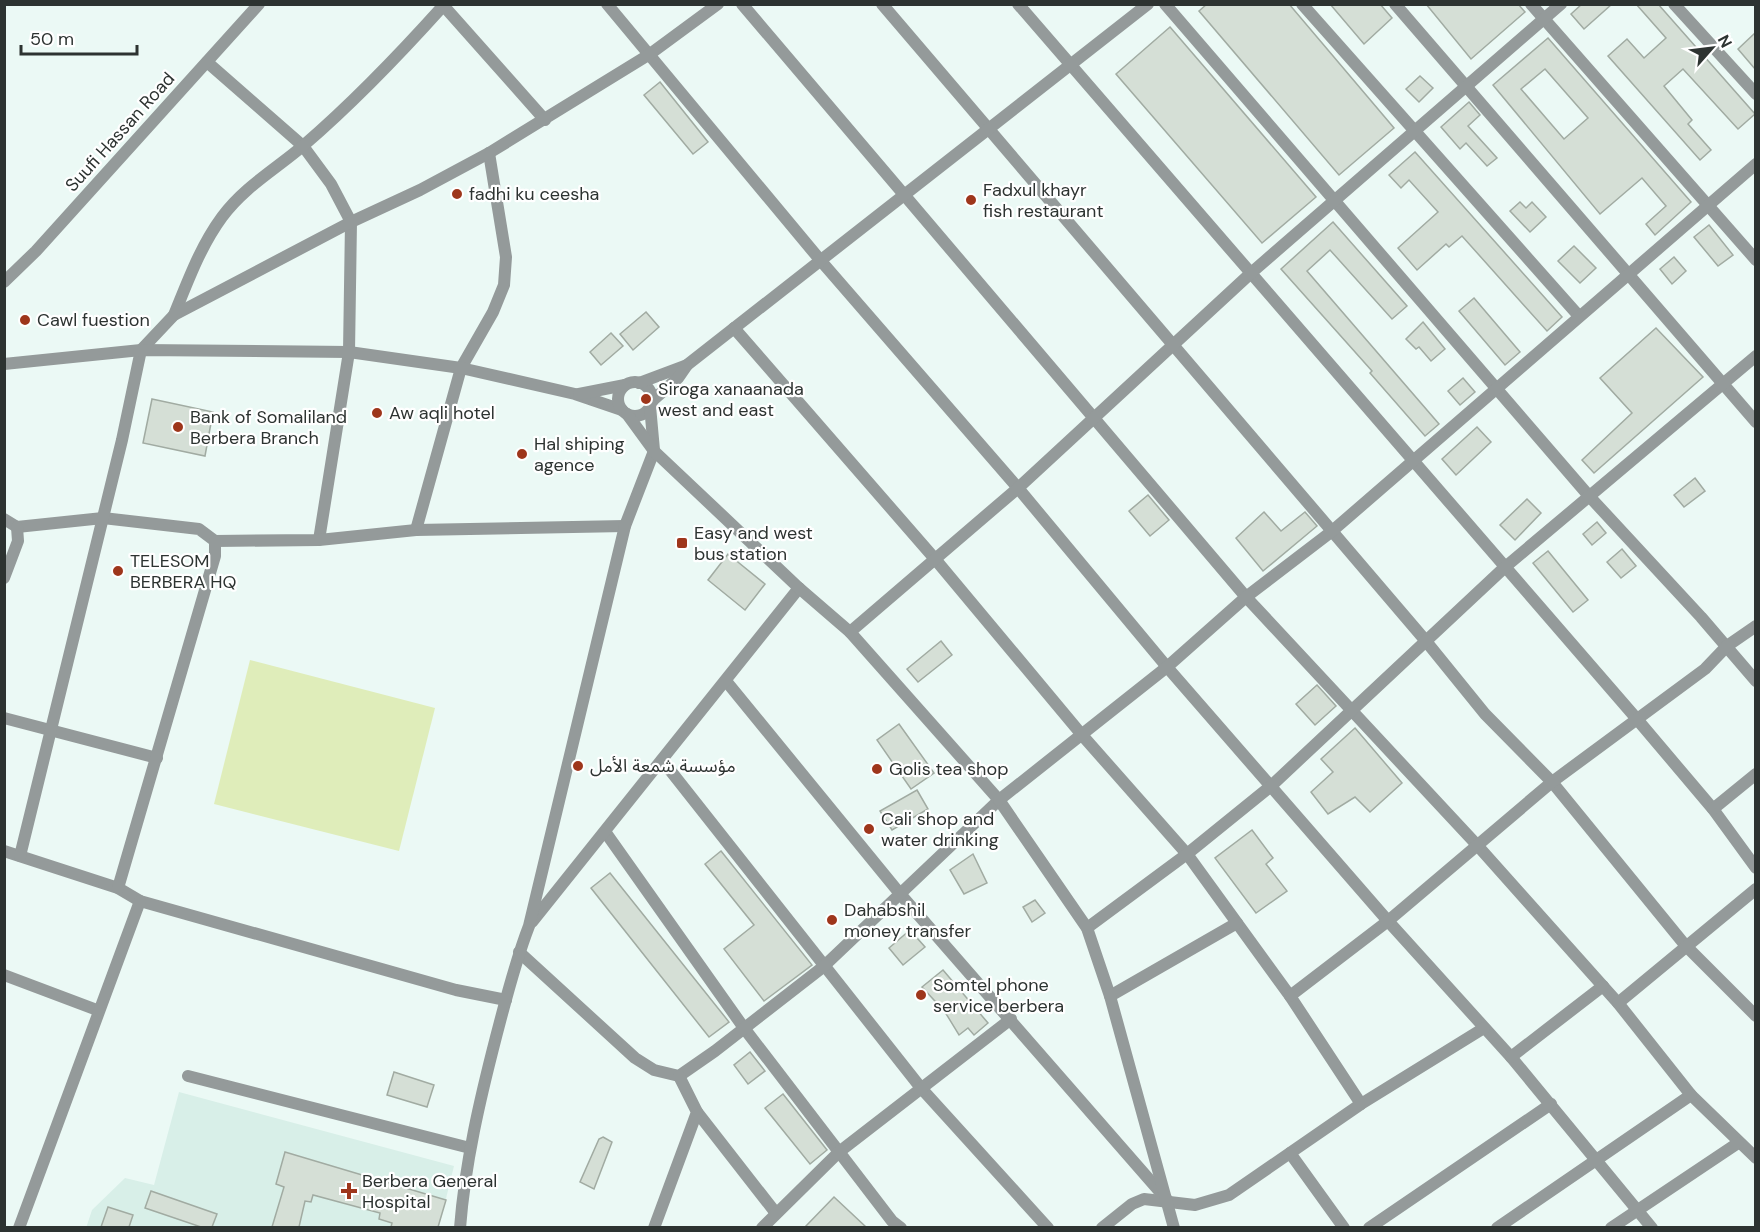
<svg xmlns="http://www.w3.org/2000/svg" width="1760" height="1232" font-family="'DM Sans','Noto Sans Arabic',sans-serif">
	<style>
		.built { fill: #d8efe8 }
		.green { fill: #dfedba }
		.building { fill: #d5dfd6; stroke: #a1aba2; stroke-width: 1.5; fill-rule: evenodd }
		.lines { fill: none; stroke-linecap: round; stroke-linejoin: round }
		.minor { stroke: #949a9a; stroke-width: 12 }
		.tertiary { stroke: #949a9a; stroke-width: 12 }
		.poi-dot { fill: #9e361b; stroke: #fff; stroke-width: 2 }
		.labels { text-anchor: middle; stroke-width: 4.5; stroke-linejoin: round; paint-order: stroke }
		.street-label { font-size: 18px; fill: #2d3331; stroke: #fff }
		.poi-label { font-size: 18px; fill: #2d3331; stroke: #fff; text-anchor: start }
	</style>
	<rect width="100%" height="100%" fill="#ebf9f5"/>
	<polygon class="built" points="179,1092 454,1166 439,1227 86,1228 92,1210 125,1178 154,1185"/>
	<polygon class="green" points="250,660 435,708 399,851 214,804"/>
	<g class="building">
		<polygon points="1207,4 1289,4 1394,128 1339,175 1199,11"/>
		<polygon points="1330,4 1380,4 1392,18 1364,44"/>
		<polygon points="1426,4 1518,4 1525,12 1471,59"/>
		<polygon points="1582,4 1612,4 1584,29 1571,14"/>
		<polygon points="1636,4 1658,4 1755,114 1738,129 1683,69 1664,86 1692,120 1688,124 1711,150 1700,160 1608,56 1627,39 1644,58 1666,38"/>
		<polygon points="1170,27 1316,197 1262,243 1116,74"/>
		<polygon points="1755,33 1755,69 1738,49"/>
		<path d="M1548,38L1691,202L1655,235L1646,224L1666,206L1642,178L1600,214L1493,85ZM1545,69L1588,118L1564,139L1521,89Z"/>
		<polygon points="1420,76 1433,88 1419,102 1406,89"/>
		<polygon points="660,82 708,142 693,154 644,95"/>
		<polygon points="1469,102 1480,115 1468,126 1497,158 1487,166 1466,143 1460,149 1441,127"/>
		<polygon points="1415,152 1562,317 1547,331 1462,236 1449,247 1446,244 1417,270 1398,248 1438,212 1409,180 1401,188 1389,175"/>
		<polygon points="1520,202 1526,208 1532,202 1546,217 1530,232 1510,211"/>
		<polygon points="1333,222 1407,306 1392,319 1330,250 1307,271 1439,424 1425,436 1370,373 1372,371 1281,269"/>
		<polygon points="1709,225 1733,255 1718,266 1694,237"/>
		<polygon points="1574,246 1596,268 1580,283 1558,261"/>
		<polygon points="1674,257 1686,271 1672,284 1660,269"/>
		<polygon points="1474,298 1520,352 1505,365 1459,311"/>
		<polygon points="646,312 659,327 633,350 620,334"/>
		<polygon points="1423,322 1445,349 1431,361 1419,347 1416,349 1406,339"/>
		<polygon points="1656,328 1703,377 1594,473 1582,460 1632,413 1600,378"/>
		<polygon points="611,333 623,346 601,365 590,352"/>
		<polygon points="1463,378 1475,392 1460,405 1448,391"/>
		<polygon points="152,399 213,412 205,456 143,443"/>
		<polygon points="1477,427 1491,442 1456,475 1442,459"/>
		<polygon points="1695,478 1705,491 1684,507 1674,495"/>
		<polygon points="1148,495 1169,520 1150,536 1129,511"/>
		<polygon points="1527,499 1541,513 1515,540 1500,525"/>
		<polygon points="1264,512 1281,531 1305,512 1317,526 1263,571 1236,538"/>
		<polygon points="1597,522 1606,533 1592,545 1583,534"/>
		<polygon points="1622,549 1636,566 1621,578 1607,562"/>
		<polygon points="1548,551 1588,600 1573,612 1533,563"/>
		<polygon points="728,554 765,584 745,610 708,580"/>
		<polygon points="941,641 952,655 918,682 907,669"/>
		<polygon points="1317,685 1336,706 1315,725 1296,704"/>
		<polygon points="899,724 934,773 911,789 877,740"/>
		<polygon points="1355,728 1402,783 1370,812 1355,797 1328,814 1311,792 1333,772 1321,759"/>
		<polygon points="917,790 928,809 892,830 880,811"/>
		<polygon points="1252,830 1273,858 1266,864 1287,891 1256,913 1215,858"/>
		<polygon points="721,851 812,965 764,1001 724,949 754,925 705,864"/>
		<polygon points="973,854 987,883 964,894 950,870"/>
		<polygon points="610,873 729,1022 709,1037 591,888"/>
		<polygon points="1035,900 1045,913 1032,922 1023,907"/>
		<polygon points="910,930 925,947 903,965 889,948"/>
		<polygon points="943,970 988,1023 974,1035 968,1028 959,1035 945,1012 922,987"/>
		<polygon points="750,1052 765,1071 748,1084 734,1065"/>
		<polygon points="394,1072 434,1085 427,1107 387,1095"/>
		<polygon points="783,1094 827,1150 810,1164 765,1108"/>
		<polygon points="603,1137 612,1142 594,1189 580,1182 599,1139"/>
		<polygon points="285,1152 446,1200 438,1227 391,1227 392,1223 379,1219 380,1213 313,1195 311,1202 305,1201 299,1227 272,1227 284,1187 276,1184"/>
		<polygon points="151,1191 217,1214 212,1227 201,1227 145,1208"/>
		<polygon points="834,1197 866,1227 805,1227"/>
		<polygon points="108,1207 133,1215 129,1227 101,1227"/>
	</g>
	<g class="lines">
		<g class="minor">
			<polyline points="442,4 545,120"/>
			<polyline points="607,4 821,261 1018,488 1167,667 1388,921 1511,1057 1652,1228"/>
			<polyline points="742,4 1246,597 1477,845 1618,1003 1691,1095 1756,1158"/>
			<polyline points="882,4 1425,640 1485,714 1552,782 1685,945 1756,1016"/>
			<polyline points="1018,4 1636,718 1713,809 1756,868"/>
			<polyline points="1165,4 1589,496 1701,617 1756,681"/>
			<polyline points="1302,4 1578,315"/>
			<polyline points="1395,4 1756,422"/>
			<polyline points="1531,4 1756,260"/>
			<polyline points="1674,4 1756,94"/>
			<polyline points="207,62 303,146 331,184 351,222 349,352 319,540"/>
			<path d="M174,315C188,281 200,247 222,217C244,187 276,169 304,145C354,102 399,55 443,6"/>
			<polyline points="734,328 935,559 1082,735 1187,854 1290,996 1361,1104"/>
			<polyline points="4,519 17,527 103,518 199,529 215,541 319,540 416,530 625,526"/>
			<polyline points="416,530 461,368 493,312 504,285 506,257 489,153"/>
			<polyline points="4,578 18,541 17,527"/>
			<polyline points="850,632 1018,488 1251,273 1561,4"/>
			<polyline points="726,681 901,895 1168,1201"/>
			<polyline points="4,718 157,758"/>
			<polyline points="662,760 921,1088 1048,1228"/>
			<polyline points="1713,809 1756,774"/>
			<polyline points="606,833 744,1028 892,1221 901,1228"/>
			<polyline points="4,851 118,888 140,901 456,990 506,1000"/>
			<polyline points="20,856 122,440 141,350 174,315 351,222 420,190 489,153 650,54 718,4"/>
			<polyline points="118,888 215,556 215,541"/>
			<polyline points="532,922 799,588"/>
			<polyline points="1087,928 1187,854 1271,786 1504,568 1756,356"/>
			<polyline points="519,952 635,1058 654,1070 679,1076 715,1051 823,967 999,800"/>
			<polyline points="4,975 97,1010"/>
			<polyline points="1110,996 1237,923"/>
			<polyline points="1290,996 1388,921 1552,782 1705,669 1727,646 1756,626"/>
			<polyline points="1618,1003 1756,889"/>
			<polyline points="1511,1057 1603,986"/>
			<polyline points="188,1076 470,1148"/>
			<polyline points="697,1112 775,1212"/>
			<polyline points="1290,1153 1344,1228"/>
			<polyline points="19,1228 140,901"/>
			<path d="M460,1228C465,1163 480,1099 496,1037C506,999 515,962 529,926L625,526L654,451"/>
			<polyline points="654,1228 697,1112 679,1076"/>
			<polyline points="762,1228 839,1152 1011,1019"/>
			<polyline points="1102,1228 1132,1204 1144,1199 1195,1205 1229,1195 1361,1104 1484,1028"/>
			<polyline points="1369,1228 1551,1104"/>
			<polyline points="1497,1228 1691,1095"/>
			<polyline points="1611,1228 1738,1143"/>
		</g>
		<g class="tertiary">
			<polyline points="4,282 36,251 259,4"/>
			<polyline points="4,364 141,350 349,352 461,368 575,394 622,410"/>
			<circle cx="635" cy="399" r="17"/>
			<polyline points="639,383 687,365"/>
			<polyline points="579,394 625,385"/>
			<polyline points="652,401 678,378 687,365 1148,4"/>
			<polyline points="650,406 654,450"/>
			<polyline points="627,414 654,451 799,588 850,632 999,800 1087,928 1110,996 1174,1228"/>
			<polyline points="999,800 1167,667 1246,597 1331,532 1756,164"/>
		</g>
	</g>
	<g class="poi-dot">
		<circle cx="457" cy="194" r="6"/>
		<circle cx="971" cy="200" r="6"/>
		<circle cx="25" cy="320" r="6"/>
		<circle cx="646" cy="399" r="6"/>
		<circle cx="377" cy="413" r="6"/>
		<circle cx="178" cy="427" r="6"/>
		<circle cx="522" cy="454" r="6"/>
		<rect x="676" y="537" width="12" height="12" rx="3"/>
		<circle cx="118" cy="571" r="6"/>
		<circle cx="578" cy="766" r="6"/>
		<circle cx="877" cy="769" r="6"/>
		<circle cx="869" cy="829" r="6"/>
		<circle cx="832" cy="920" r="6"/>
		<circle cx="921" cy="995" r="6"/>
		<path d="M346 1182h6v6h6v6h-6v6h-6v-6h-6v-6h6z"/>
	</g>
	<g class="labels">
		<g class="street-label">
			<text transform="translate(120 132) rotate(-48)" y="6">Suufi Hassan Road</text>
		</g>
		<g class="poi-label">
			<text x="983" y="196">Fadxul khayr<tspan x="983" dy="21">fish restaurant</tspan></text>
			<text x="469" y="200">fadhi ku ceesha</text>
			<text x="37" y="326">Cawl fuestion</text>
			<text x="658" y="395">Siroga xanaanada<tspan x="658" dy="21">west and east</tspan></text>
			<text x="389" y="419">Aw aqli hotel</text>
			<text x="190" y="423">Bank of Somaliland<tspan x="190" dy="21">Berbera Branch</tspan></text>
			<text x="534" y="450">Hal shiping<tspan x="534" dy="21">agence</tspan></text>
			<text x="694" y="539">Easy and west<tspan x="694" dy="21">bus station</tspan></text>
			<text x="130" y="567">TELESOM<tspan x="130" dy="21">BERBERA HQ</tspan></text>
			<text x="590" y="772">مؤسسة شمعة الأمل</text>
			<text x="889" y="775">Golis tea shop</text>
			<text x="881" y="825">Cali shop and<tspan x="881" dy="21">water drinking</tspan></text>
			<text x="844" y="916">Dahabshil<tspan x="844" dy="21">money transfer</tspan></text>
			<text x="933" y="991">Somtel phone<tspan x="933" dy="21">service berbera</tspan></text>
			<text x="362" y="1187">Berbera General<tspan x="362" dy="21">Hospital</tspan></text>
		</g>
	</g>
	<rect width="1760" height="1232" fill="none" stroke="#2d3331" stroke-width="12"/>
	<g transform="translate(1712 48) rotate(62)" stroke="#ffffff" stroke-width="4.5" paint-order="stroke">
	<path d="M0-4.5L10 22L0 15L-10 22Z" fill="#2d3331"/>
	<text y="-9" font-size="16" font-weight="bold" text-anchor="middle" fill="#2d3331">N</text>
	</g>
	<path d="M21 45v9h116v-9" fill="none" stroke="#2d3331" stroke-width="3"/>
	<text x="30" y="45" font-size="18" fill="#2d3331" stroke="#ffffff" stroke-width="4.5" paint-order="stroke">50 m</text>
</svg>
